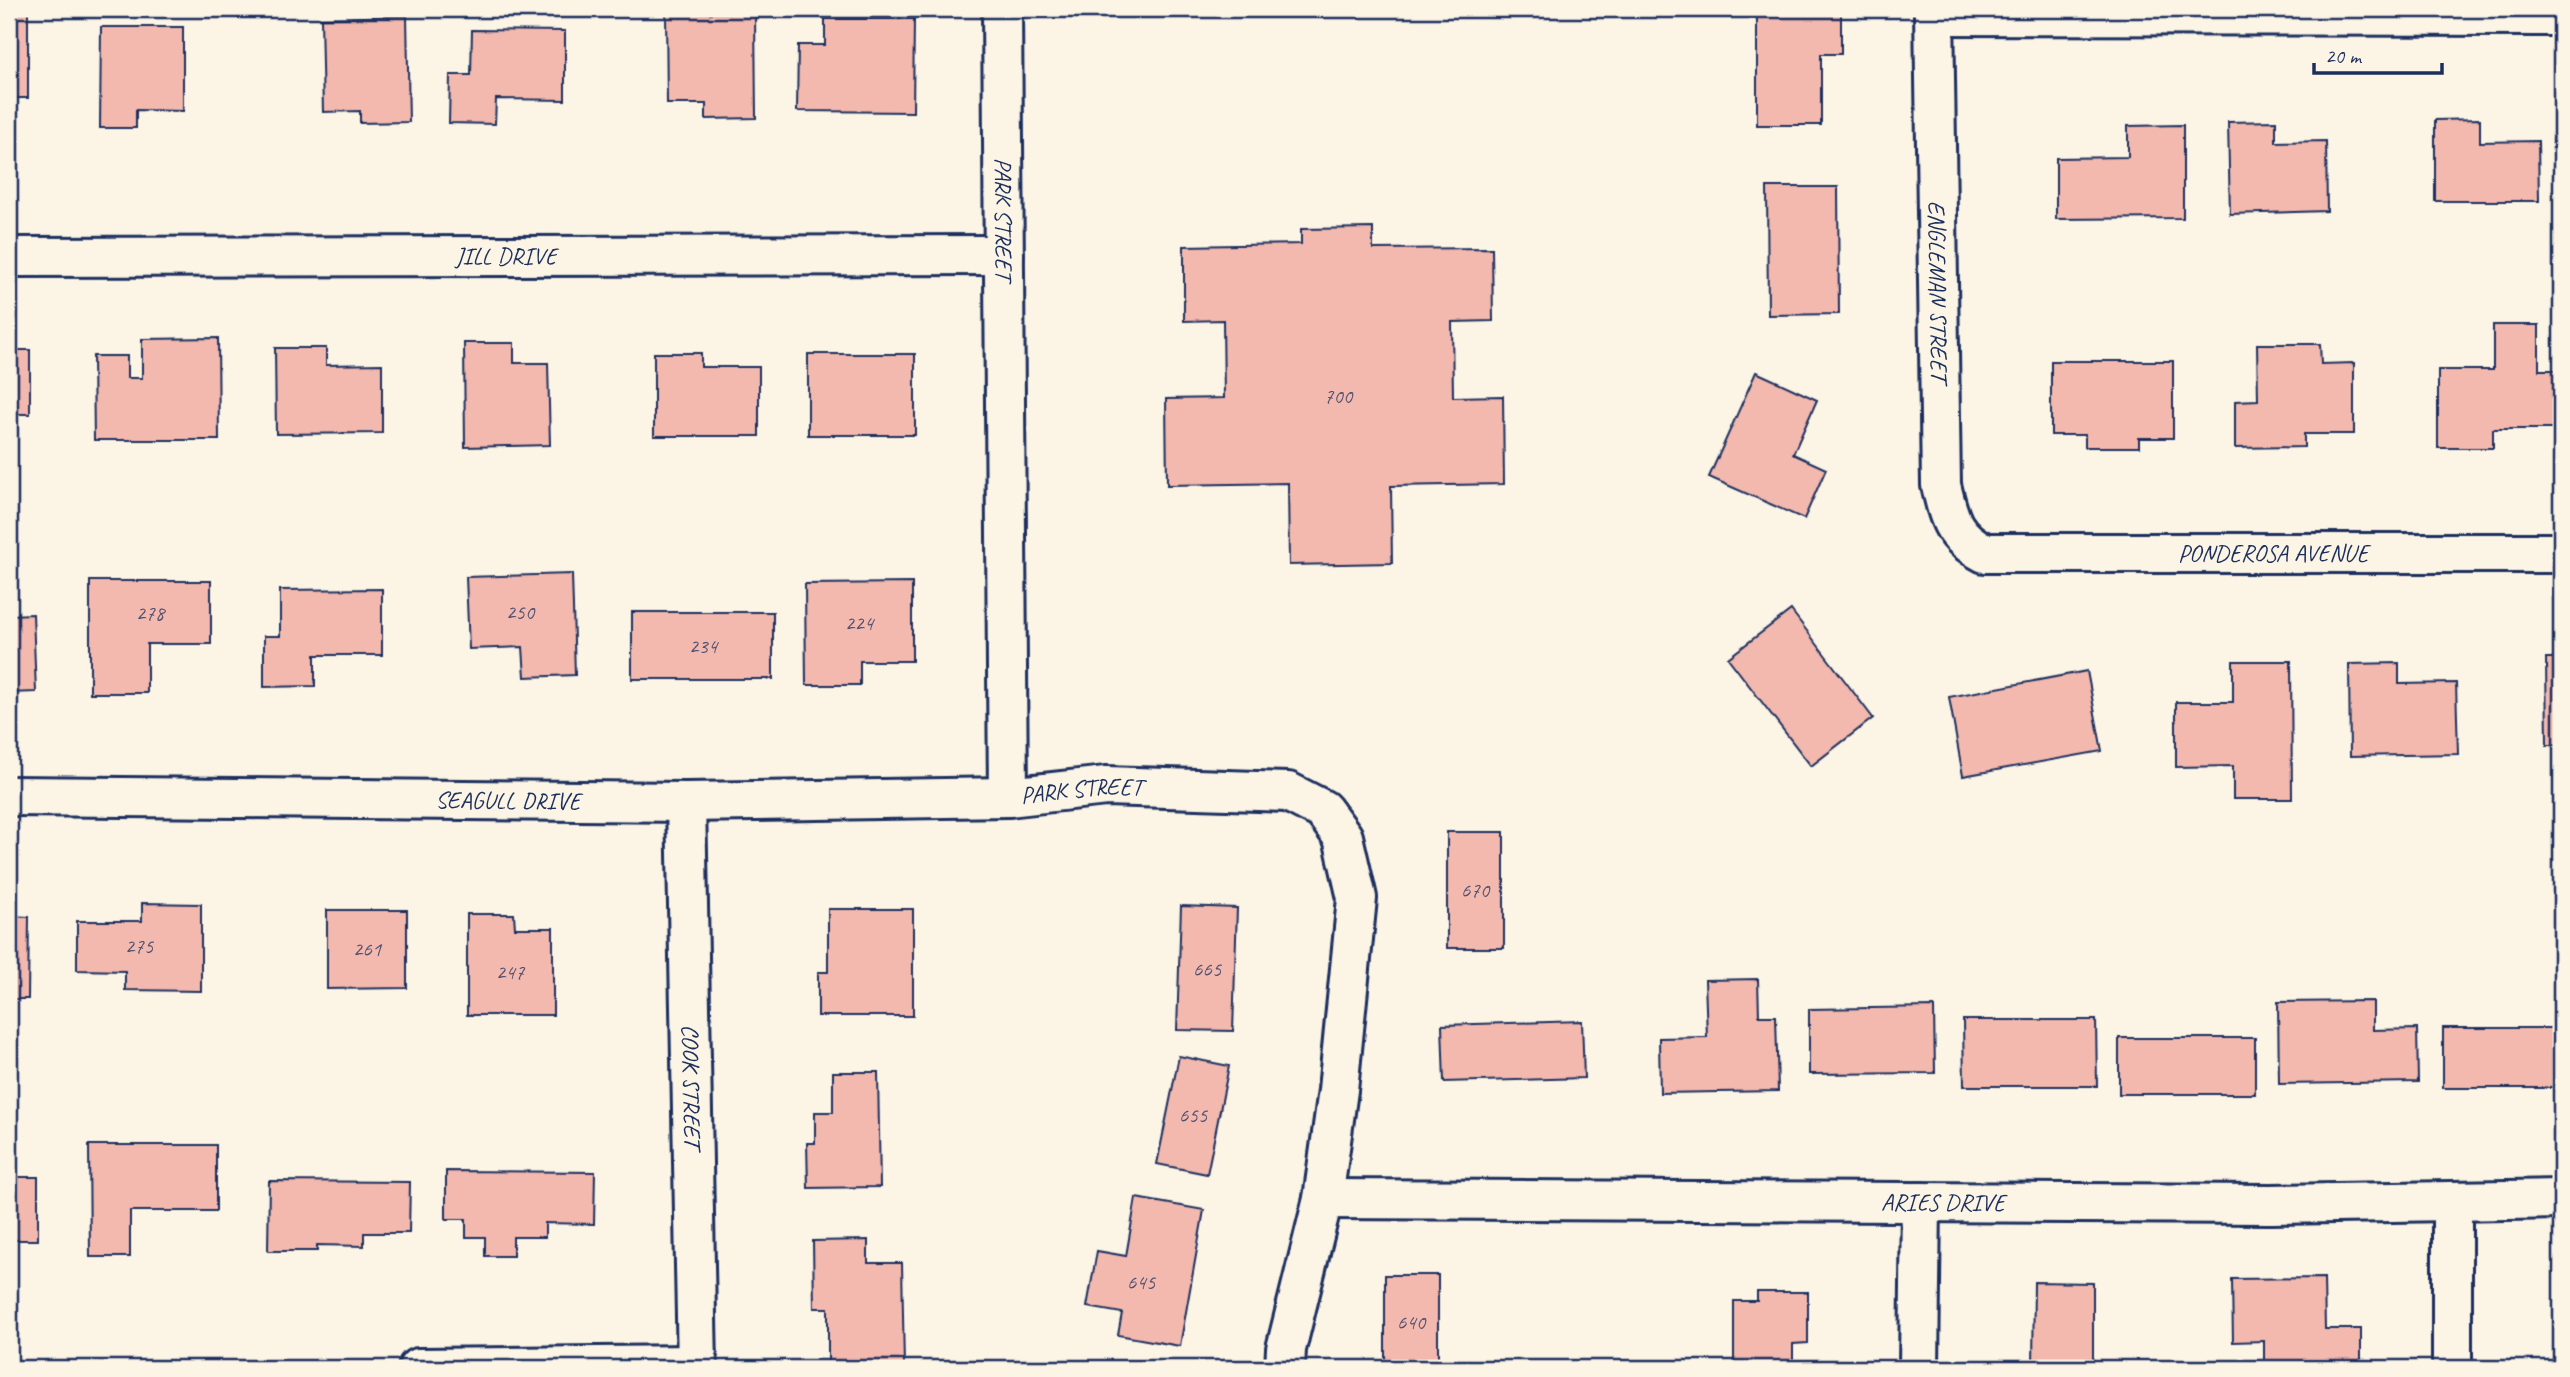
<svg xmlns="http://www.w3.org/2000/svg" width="2570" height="1377" font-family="Caveat,sans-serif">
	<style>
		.building { fill: #f3b9ae; stroke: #1b2f5e; stroke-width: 2 }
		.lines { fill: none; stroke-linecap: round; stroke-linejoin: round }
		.street-casing { stroke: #1b2f5e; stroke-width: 44 }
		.street { stroke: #fcf5e5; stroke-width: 38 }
		.labels { text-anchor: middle; stroke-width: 5; stroke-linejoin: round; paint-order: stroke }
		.number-label { font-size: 21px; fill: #515272 }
		.street-label { font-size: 24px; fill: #1b2f5e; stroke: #fcf5e5 }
	</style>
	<rect width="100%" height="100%" fill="#fcf5e5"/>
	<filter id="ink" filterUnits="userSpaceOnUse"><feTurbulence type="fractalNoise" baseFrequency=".0143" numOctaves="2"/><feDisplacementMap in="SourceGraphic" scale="14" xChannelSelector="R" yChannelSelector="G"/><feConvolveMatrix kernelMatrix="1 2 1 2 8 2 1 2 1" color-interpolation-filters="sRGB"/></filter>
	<g filter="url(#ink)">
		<g class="building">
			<polygon points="1757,9 1841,9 1841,54 1821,54 1821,125 1757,125"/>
			<rect x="9" y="10" width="19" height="88"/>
			<polygon points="666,13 755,13 756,118 706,119 706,104 667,104"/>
			<polygon points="407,16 409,122 360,123 360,111 323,112 321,18"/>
			<polygon points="825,19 914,19 913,112 797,111 798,45 825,45"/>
			<polygon points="101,27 183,27 183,111 136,110 136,128 100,128"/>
			<polygon points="472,30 565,31 565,100 496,99 495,124 449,123 450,75 471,75"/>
			<polygon points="2480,119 2480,142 2538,141 2539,201 2435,201 2435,120"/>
			<polygon points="2276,121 2276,142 2326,141 2327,211 2230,214 2228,122"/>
			<polygon points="2183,125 2183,218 2056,219 2056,158 2128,157 2128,126"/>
			<polygon points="1767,187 1838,187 1839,314 1768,315"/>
			<polygon points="1373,228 1373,249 1492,248 1493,321 1452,322 1453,397 1503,396 1504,484 1391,486 1392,563 1289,565 1288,483 1167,485 1166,399 1224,398 1223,320 1184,321 1184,246 1301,244 1301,229"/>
			<polygon points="2493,325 2539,325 2539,370 2561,370 2561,429 2493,429 2493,448 2438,448 2438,370 2493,370"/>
			<polygon points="218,338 219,440 94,440 93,356 127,356 127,378 142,378 142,339"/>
			<polygon points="464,343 514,343 514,363 548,363 550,445 465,447"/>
			<polygon points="2257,344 2320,344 2321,364 2354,363 2354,434 2304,434 2304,447 2235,448 2235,401 2258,400"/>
			<polygon points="275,348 326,348 326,365 382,364 382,433 276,434"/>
			<polygon points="9,350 30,350 30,414 13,414 13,436 9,436"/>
			<polygon points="654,353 701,353 701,367 759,367 759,436 654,436"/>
			<rect x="808" y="354" width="107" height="81"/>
			<polygon points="2051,361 2173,361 2173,438 2139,438 2139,447 2085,447 2085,435 2051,435"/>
			<polygon points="1756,372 1817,400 1793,454 1826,469 1804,519 1709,477"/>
			<polygon points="572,574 575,675 525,677 523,647 469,649 466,577"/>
			<polygon points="90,581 211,581 211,644 147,644 147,693 90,693"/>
			<polygon points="912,583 912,661 860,661 860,685 806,685 805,584"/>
			<polygon points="382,589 382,655 315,655 315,686 264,687 264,636 280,636 280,590"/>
			<polygon points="1791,610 1873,718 1811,766 1728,658"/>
			<rect x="632" y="612" width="141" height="67"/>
			<polygon points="33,614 36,692 9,693 9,615"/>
			<polygon points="2546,658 2561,658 2561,745 2547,745"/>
			<polygon points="2233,661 2291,661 2292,799 2233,799 2233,766 2176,767 2176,702 2233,702"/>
			<polygon points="2399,663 2399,684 2456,683 2458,754 2350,756 2349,664"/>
			<polygon points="2087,671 2102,751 1963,776 1949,697"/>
			<rect x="1447" y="832" width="57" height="116"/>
			<polygon points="142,903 201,904 201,991 125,990 125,971 77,970 77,921 142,921"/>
			<polygon points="1181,906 1237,908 1233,1031 1177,1030"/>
			<polygon points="828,909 913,909 913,1016 818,1016 818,972 828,972"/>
			<polygon points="327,910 407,910 407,988 327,989"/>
			<polygon points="467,914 514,914 515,928 553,928 553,1015 467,1015"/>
			<polygon points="9,916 29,917 28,999 9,999"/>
			<polygon points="1758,979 1759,1016 1776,1016 1778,1091 1660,1093 1659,1038 1707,1037 1705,980"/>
			<polygon points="2373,1001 2373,1030 2417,1029 2418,1082 2279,1084 2278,1002"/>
			<polygon points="1934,1007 1935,1073 1809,1074 1809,1009"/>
			<polygon points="1963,1020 2096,1020 2097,1086 1964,1086"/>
			<polygon points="1582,1021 1584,1078 1444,1082 1442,1025"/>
			<rect x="2443" y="1028" width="114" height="60"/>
			<rect x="2119" y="1038" width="136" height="56"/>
			<polygon points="1179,1056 1229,1066 1207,1174 1157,1164"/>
			<polygon points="833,1072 878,1072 880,1187 808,1188 807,1143 815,1143 815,1112 833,1112"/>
			<polygon points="89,1145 216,1145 216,1211 130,1211 130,1257 90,1257"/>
			<polygon points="446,1171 595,1172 594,1224 545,1223 545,1237 513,1237 513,1256 485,1256 485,1237 466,1237 466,1219 446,1219"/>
			<rect x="9" y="1177" width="29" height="63"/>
			<polygon points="269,1181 410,1182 409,1233 364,1233 364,1246 317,1245 317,1251 268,1251"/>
			<polygon points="1136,1198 1204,1210 1180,1346 1118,1335 1122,1313 1087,1307 1097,1251 1126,1256"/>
			<polygon points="868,1240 868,1263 902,1263 904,1366 828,1367 828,1308 814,1308 813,1241"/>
			<rect x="1385" y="1275" width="53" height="93"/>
			<polygon points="2324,1278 2325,1329 2361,1329 2361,1368 2264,1366 2264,1341 2233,1342 2232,1279"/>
			<polygon points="2034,1282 2093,1283 2093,1368 2033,1368"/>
			<rect x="2558" y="1283" width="3" height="58"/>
			<polygon points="1757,1292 1808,1292 1808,1343 1793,1344 1793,1368 1734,1368 1734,1301 1757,1301"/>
		</g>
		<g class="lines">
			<defs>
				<g id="street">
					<path id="s1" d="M1002,9L1008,797"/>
					<path id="s2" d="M1934,9L1941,485C1949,519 1953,537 1985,553H2561"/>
					<polyline points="1934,15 2561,16"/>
					<path id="s3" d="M9,257L1004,255"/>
					<path id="s4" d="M9,796L686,802L1008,797L1106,786L1288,792L1323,810L1343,837L1357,898L1338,1090L1323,1199L1286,1349L1285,1368"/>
					<path id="s5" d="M686,802L697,1368"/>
					<path id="s6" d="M1323,1199L2272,1204L2561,1199"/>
					<polyline points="2452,1201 2452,1368"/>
					<polyline points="418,1368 696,1365"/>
					<polyline points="1919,1368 1921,1202"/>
				</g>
			</defs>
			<use href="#street" class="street-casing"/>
			<use href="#street" class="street"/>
		</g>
	</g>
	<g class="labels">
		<g class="number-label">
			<text x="1338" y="403">700</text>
			<text x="520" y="619">250</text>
			<text x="150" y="620">278</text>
			<text x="859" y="630">224</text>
			<text x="703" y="653">234</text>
			<text x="1475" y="897">670</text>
			<text x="139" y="953">275</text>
			<text x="367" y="956">261</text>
			<text x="1207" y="976">665</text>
			<text x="510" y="979">247</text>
			<text x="1193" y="1122">655</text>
			<text x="1141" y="1289">645</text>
			<text x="1411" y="1329">640</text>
		</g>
		<g class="street-label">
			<text dy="8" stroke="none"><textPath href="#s1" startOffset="210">PARK STREET</textPath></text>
			<text dy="8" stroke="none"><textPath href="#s3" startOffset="497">JILL DRIVE</textPath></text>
			<text dy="8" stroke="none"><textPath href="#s2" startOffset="282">ENGLEMAN STREET</textPath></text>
			<text dy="8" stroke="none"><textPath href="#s2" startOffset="849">PONDEROSA AVENUE</textPath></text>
			<text dy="8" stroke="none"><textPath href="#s4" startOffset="1073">PARK STREET</textPath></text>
			<text dy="8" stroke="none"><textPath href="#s4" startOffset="499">SEAGULL DRIVE</textPath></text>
			<text dy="8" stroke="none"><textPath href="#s5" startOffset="284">COOK STREET</textPath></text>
			<text dy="8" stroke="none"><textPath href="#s6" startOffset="620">ARIES DRIVE</textPath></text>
		</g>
	</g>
	<rect width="2570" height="1377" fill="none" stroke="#fcf5e5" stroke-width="35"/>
	<rect x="18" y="18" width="2535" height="1342" fill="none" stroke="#1b2f5e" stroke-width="2.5" filter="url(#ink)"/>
	<path d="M2314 63v10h128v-10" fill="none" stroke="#1b2f5e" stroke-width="3.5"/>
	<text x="2325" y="63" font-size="21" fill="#1b2f5e" stroke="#fcf5e5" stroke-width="5" paint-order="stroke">20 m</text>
</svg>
